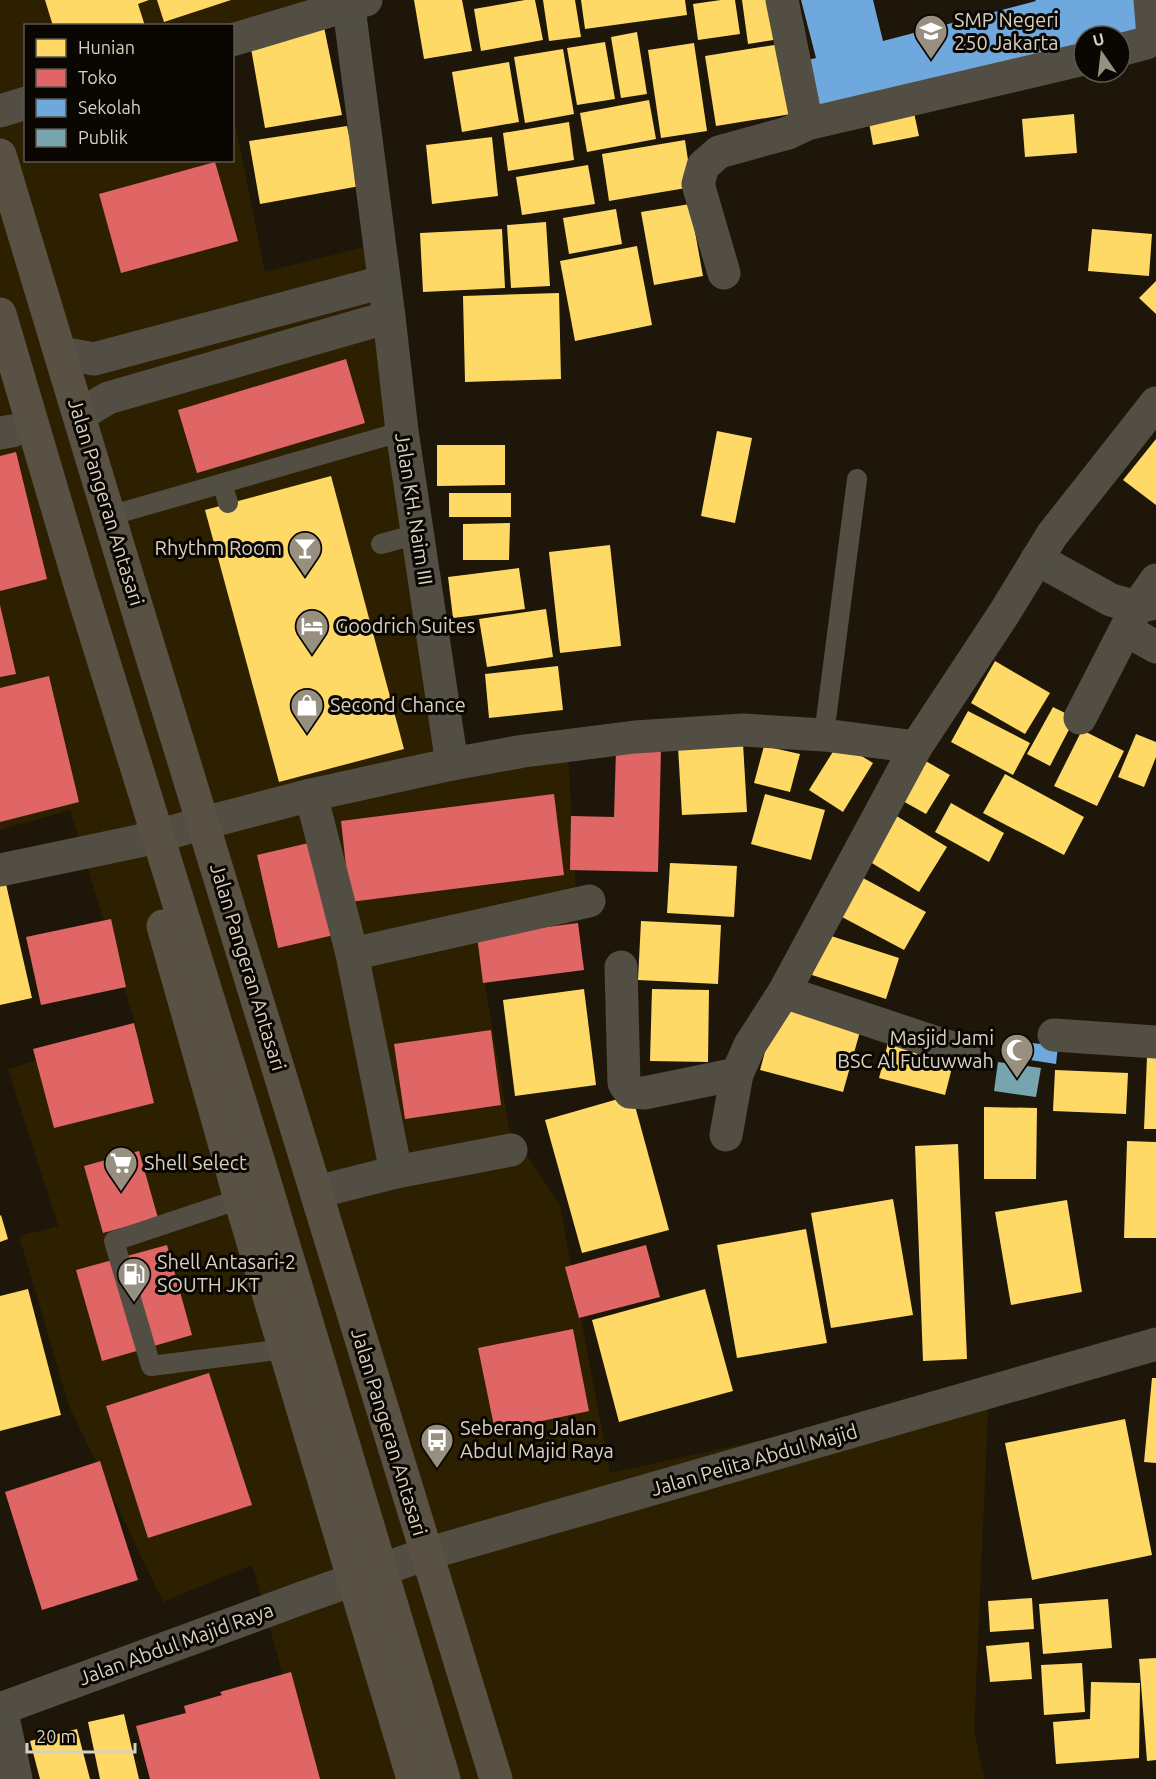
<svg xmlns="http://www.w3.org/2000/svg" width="1156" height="1779" font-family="Ubuntu,sans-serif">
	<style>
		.built { fill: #2d2001 }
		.homes { fill: #ffd966 }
		.shops { fill: #e06666 }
		.schools { fill: #6fa8dc }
		.public { fill: #76a5af }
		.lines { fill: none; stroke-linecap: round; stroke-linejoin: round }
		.service { stroke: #524e43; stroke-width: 20 }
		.minor { stroke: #524e43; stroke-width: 33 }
		.tertiary { stroke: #524e43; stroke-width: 33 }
		.primary { stroke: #585144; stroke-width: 33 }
		.labels { text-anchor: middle; stroke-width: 6; stroke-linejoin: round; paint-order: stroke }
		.poi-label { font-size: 20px; fill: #d8d1c2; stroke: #0a0601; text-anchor: start }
		.street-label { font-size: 20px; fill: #d8d1c2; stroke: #0a0601 }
	</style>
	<rect width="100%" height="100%" fill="#1d1609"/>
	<polygon class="built" points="0,0 309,0 232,26 26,26 26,160 232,160 233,113 265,272 369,246 438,751 567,736 578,923 477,937 509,1128 560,1205 610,1473 989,1390 974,1732 985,1779 312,1779 252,1565 163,1602 69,1406 19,1236 58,1226 8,1069 137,1030 70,810 0,830"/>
	<g class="homes">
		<polygon points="45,0 149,0 138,4 145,26 53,26"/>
		<polygon points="157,0 231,0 164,22"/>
		<polygon points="414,0 462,0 472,51 424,59"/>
		<polygon points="525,0 535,0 543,40 481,51 474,9"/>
		<polygon points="543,0 575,0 581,37 549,41"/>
		<polygon points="581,0 685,0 687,15 585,29"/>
		<polygon points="721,0 735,0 740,34 698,40 693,4"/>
		<polygon points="742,0 774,0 780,39 748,44"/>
		<polygon points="324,27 342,115 265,128 249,37"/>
		<polygon points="637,32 647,94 621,98 611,37"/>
		<polygon points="605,42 615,99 577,105 567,48"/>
		<polygon points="694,43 707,131 661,138 648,50"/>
		<polygon points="780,44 791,114 716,126 705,56"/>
		<polygon points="563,49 574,114 525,123 514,57"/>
		<polygon points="509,62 519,122 462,132 452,72"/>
		<polygon points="649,100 656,139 587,152 580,113"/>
		<polygon points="913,108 919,136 873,145 868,117"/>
		<polygon points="1074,114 1077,153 1025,157 1022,119"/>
		<polygon points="569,122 574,160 508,171 503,133"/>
		<polygon points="347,126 360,186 260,204 249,141"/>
		<polygon points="492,137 498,196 432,204 426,145"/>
		<polygon points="685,140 692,187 609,201 602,154"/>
		<polygon points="588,165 595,204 522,215 516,177"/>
		<polygon points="690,204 703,276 654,285 641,212"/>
		<polygon points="616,209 622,244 569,254 563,218"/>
		<polygon points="546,222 550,286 511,288 507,225"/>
		<polygon points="502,229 505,288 423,292 420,233"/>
		<polygon points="1092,229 1152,234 1149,276 1088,271"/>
		<polygon points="637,246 652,325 575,341 560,261"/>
		<polygon points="1156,281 1156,314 1139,298"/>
		<polygon points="559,293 561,379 465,382 463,296"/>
		<polygon points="717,431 752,438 735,523 701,516"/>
		<polygon points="1156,439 1156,505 1123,480"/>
		<polygon points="437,445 505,445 505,485 437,486"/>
		<polygon points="331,476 404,749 279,782 205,510"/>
		<rect x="449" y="493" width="62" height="24"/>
		<polygon points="510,523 509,560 463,560 463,524"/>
		<polygon points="610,545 621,646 560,653 549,552"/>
		<polygon points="519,568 525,609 453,618 448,577"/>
		<polygon points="546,609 553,657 487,667 479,619"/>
		<polygon points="995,661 1050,693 1025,734 971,703"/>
		<polygon points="558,666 563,710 489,718 485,674"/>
		<polygon points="1053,707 1075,718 1050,766 1027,754"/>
		<polygon points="968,711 1030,743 1013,775 951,742"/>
		<polygon points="1082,730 1124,751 1097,806 1054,786"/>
		<polygon points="1136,734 1156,742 1156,757 1144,787 1118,777"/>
		<polygon points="839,742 873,763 843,812 809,790"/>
		<polygon points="743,743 747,812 682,815 678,747"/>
		<polygon points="764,746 800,754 790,792 754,783"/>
		<polygon points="924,760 950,775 926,814 901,800"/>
		<polygon points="1005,774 1084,817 1064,855 983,813"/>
		<polygon points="765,794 825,810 811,860 751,844"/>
		<polygon points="951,803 1004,833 989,862 935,832"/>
		<polygon points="895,815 947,847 919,892 867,860"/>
		<polygon points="670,863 737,866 734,917 667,913"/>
		<polygon points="863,878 926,912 904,950 842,917"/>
		<polygon points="6,884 32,998 0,1005 0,886"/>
		<polygon points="641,921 721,925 718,984 638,980"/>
		<polygon points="825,934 899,958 886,999 812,975"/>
		<polygon points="584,989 596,1085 515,1096 503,1000"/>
		<polygon points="652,989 709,990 708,1062 650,1061"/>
		<polygon points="778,1005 861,1028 843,1092 760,1070"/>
		<polygon points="889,1039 955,1056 945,1095 879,1078"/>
		<polygon points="1147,1057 1156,1058 1156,1129 1144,1129"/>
		<polygon points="1055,1070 1128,1073 1126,1114 1053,1111"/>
		<polygon points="632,1095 669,1230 582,1253 545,1120"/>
		<polygon points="984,1107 1037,1108 1036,1179 984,1179"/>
		<polygon points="1127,1141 1156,1142 1156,1238 1124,1238"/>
		<polygon points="958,1144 967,1359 923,1361 915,1146"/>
		<polygon points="893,1199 913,1315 831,1328 811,1213"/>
		<polygon points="1067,1200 1082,1292 1011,1305 995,1212"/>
		<polygon points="1,1215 8,1239 0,1242 0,1216"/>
		<polygon points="806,1229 827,1343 737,1358 717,1245"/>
		<polygon points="28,1289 61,1415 0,1431 0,1296"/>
		<polygon points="705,1289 733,1391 619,1422 592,1320"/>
		<polygon points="1152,1378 1156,1378 1156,1463 1144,1462"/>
		<polygon points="1125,1419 1152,1555 1032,1580 1005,1443"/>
		<polygon points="1032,1598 1034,1629 990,1632 988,1601"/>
		<polygon points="1108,1599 1112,1648 1043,1654 1039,1604"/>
		<polygon points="1029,1642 1032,1679 990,1682 986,1646"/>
		<polygon points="1156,1658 1156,1760 1147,1761 1139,1659"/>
		<polygon points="1082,1663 1085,1712 1044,1715 1041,1665"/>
		<polygon points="1091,1682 1140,1683 1139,1758 1056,1764 1053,1722 1090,1719"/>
		<polygon points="124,1714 139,1779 100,1779 88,1722"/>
		<polygon points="77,1729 90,1779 40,1779 30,1741"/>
	</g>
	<g class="shops">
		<polygon points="215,162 238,241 121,273 99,194"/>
		<polygon points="346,359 365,423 197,473 178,410"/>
		<polygon points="16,452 47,579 0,591 0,456"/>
		<polygon points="0,605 16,674 0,677"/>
		<polygon points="49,676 79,802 0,822 0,688"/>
		<polygon points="616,750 661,750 658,872 570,870 571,816 614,817"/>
		<polygon points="554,794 564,875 350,902 341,821"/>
		<polygon points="313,842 334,935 278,948 257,855"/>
		<polygon points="111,919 126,987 41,1005 26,937"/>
		<polygon points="578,923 584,970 483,983 477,936"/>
		<polygon points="134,1023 154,1103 54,1128 33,1049"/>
		<polygon points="491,1030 501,1105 405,1119 394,1044"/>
		<polygon points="139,1151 158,1218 103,1233 84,1166"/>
		<polygon points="167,1245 192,1335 102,1361 76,1270"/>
		<polygon points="646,1245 660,1297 579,1318 565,1267"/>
		<polygon points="573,1329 589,1411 495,1431 478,1348"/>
		<polygon points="209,1373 252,1505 148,1538 106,1406"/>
		<polygon points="100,1461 138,1580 42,1610 5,1492"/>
		<polygon points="291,1672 320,1779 150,1779 136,1726 186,1713 184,1706 222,1695 220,1692"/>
	</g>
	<g class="schools">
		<polygon points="801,0 873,0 883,41 1036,1 1035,0 1138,0 1147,36 1084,36 1084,52 818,120 803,61 816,58"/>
		<polygon points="1032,1043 1058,1046 1056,1064 1030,1060"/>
	</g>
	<polygon class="public" points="998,1062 1041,1068 1036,1097 994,1091"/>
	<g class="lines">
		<g class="service">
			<polyline points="226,496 228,503"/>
			<polyline points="109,516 390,435"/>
			<polyline points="381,544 418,534"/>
			<polyline points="824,735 857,479"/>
			<polyline points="240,1199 114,1241 151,1366 284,1349"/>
		</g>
		<g class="minor">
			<polyline points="348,0 389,317 402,431 452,764"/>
			<polyline points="782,0 807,124"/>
			<polyline points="232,40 366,0"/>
			<polyline points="1120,50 1146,43 1153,37 1150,0"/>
			<polyline points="0,111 26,103"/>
			<polyline points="724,273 698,184 703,166 719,152 788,133 807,124 1084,59"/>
			<polyline points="61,353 94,359 383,282"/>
			<polyline points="80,415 108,398 389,317"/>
			<polyline points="0,433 12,431"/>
			<polyline points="1037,559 1111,600 1137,607 1156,603"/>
			<polyline points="1126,630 1156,647"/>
			<polyline points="1080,718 1137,607 1156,580"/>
			<polyline points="311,795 352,954 396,1172"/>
			<polyline points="0,870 139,841 204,823 311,795 452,764 524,751 635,737 743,730 824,735 916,747"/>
			<polyline points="352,954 589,901"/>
			<polyline points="621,967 624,1083 630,1092 644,1093 737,1074"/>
			<polyline points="784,992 964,1052"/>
			<polyline points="1054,1035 1156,1042"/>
			<polyline points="726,1135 737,1074 750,1045 784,992 916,747 1005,612 1052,535 1156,403"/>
			<polyline points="317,1192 396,1172 511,1150"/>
			<polyline points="1,1708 16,1779"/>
		</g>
		<polyline class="tertiary" points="0,1709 299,1599 426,1554 1156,1344"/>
		<g class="primary">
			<polyline points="0,155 143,628 496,1779"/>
			<polyline points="0,314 81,588 260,1166 444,1779"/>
			<polyline points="163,926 240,1199 413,1779"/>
		</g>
	</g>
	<defs>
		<symbol id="school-pin" viewBox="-11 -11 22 30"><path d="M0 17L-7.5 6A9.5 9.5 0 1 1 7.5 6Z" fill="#979081" stroke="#0a0601"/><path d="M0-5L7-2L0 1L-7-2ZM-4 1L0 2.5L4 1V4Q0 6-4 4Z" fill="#fff"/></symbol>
		<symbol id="bar-pin" viewBox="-11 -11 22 30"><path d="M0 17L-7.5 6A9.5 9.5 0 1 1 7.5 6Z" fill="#979081" stroke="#0a0601"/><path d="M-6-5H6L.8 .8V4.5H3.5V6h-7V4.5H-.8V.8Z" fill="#fff"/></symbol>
		<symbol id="hotel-pin" viewBox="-11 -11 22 30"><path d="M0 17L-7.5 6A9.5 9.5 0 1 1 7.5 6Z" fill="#979081" stroke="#0a0601"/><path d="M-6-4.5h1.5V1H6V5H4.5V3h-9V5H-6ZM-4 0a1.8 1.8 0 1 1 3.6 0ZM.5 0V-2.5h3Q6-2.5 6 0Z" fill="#fff"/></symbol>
		<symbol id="shop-pin" viewBox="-11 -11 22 30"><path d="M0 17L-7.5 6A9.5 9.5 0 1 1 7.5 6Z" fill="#979081" stroke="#0a0601"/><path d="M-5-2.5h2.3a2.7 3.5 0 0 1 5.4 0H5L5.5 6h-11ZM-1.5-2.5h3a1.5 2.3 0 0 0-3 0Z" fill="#fff"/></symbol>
		<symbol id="mosque-pin" viewBox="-11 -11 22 30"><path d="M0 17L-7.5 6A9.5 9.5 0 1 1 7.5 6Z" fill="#979081" stroke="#0a0601"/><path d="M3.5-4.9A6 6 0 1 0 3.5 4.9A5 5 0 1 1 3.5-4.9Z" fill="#fff"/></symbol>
		<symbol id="supermarket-pin" viewBox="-11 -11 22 30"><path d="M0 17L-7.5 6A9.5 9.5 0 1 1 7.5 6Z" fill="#979081" stroke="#0a0601"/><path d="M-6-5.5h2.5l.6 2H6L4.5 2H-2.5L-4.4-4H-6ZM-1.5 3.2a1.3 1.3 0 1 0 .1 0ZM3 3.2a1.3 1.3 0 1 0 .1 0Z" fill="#fff"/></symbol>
		<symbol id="fuel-pin" viewBox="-11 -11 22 30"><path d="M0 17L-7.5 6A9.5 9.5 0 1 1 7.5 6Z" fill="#979081" stroke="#0a0601"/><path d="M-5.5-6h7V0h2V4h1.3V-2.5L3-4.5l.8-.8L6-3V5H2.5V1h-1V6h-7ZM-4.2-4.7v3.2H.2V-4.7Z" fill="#fff"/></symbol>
		<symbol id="bus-pin" viewBox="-11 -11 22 30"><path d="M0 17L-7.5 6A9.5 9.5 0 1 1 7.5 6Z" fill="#979081" stroke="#0a0601"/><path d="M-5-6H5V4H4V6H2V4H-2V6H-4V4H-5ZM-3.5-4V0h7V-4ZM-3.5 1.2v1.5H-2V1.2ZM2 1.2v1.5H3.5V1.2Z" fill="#fff"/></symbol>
	</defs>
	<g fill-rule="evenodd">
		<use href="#school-pin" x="912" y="12" width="38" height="52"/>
		<use href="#bar-pin" x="286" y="529" width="38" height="52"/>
		<use href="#hotel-pin" x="293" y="607" width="38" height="52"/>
		<use href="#shop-pin" x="288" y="686" width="38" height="52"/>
		<use href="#mosque-pin" x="998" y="1031" width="38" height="52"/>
		<use href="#supermarket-pin" x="102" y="1144" width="38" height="52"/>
		<use href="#fuel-pin" x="115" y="1255" width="38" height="52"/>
		<use href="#bus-pin" x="418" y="1421" width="38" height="52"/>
	</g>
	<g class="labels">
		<g class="poi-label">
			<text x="954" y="27">SMP Negeri<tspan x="954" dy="23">250 Jakarta</tspan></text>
			<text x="282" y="555" text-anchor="end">Rhythm Room</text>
			<text x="335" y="633">Goodrich Suites</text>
			<text x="330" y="712">Second Chance</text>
			<text x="994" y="1045" text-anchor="end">Masjid Jami<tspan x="994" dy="23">BSC Al Futuwwah</tspan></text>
			<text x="144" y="1170">Shell Select</text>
			<text x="157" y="1269">Shell Antasari-2<tspan x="157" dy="23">SOUTH JKT</tspan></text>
			<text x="460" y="1435">Seberang Jalan<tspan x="460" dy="23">Abdul Majid Raya</tspan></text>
		</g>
		<g class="street-label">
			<text transform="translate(106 502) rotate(73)" y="7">Jalan Pangeran Antasari</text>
			<text transform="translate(414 509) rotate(81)" y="7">Jalan KH. Naim III</text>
			<text transform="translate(248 967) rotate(73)" y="7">Jalan Pangeran Antasari</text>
			<text transform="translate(389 1432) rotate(73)" y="7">Jalan Pangeran Antasari</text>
			<text transform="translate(754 1460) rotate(-16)" y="7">Jalan Pelita Abdul Majid</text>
			<text transform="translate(176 1644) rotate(-20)" y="7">Jalan Abdul Majid Raya</text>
		</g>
	</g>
	<rect x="24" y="24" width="210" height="138" fill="#0a0601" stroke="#5c574e" stroke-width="1.5"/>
	<rect x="36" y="39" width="30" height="18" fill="#ffd966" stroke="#5c574e" stroke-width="1.5"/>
	<text x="78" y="54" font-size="18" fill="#d8d1c2">Hunian</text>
	<rect x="36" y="69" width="30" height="18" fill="#e06666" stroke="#5c574e" stroke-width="1.5"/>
	<text x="78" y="84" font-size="18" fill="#d8d1c2">Toko</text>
	<rect x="36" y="99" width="30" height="18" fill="#6fa8dc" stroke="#5c574e" stroke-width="1.5"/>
	<text x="78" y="114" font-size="18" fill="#d8d1c2">Sekolah</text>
	<rect x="36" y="129" width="30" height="18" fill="#76a5af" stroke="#5c574e" stroke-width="1.5"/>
	<text x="78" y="144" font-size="18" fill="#d8d1c2">Publik</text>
	<g transform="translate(1102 54) rotate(346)"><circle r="28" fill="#0a0601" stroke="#5c574e" stroke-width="1.5"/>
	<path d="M0-4.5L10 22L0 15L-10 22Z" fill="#979081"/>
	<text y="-9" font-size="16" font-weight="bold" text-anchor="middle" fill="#d8d1c2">U</text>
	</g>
	<path d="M27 1743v9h108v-9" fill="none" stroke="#d8d1c2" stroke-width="3"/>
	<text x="36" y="1743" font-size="18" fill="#d8d1c2" stroke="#0a0601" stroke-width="4.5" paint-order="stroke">20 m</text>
</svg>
